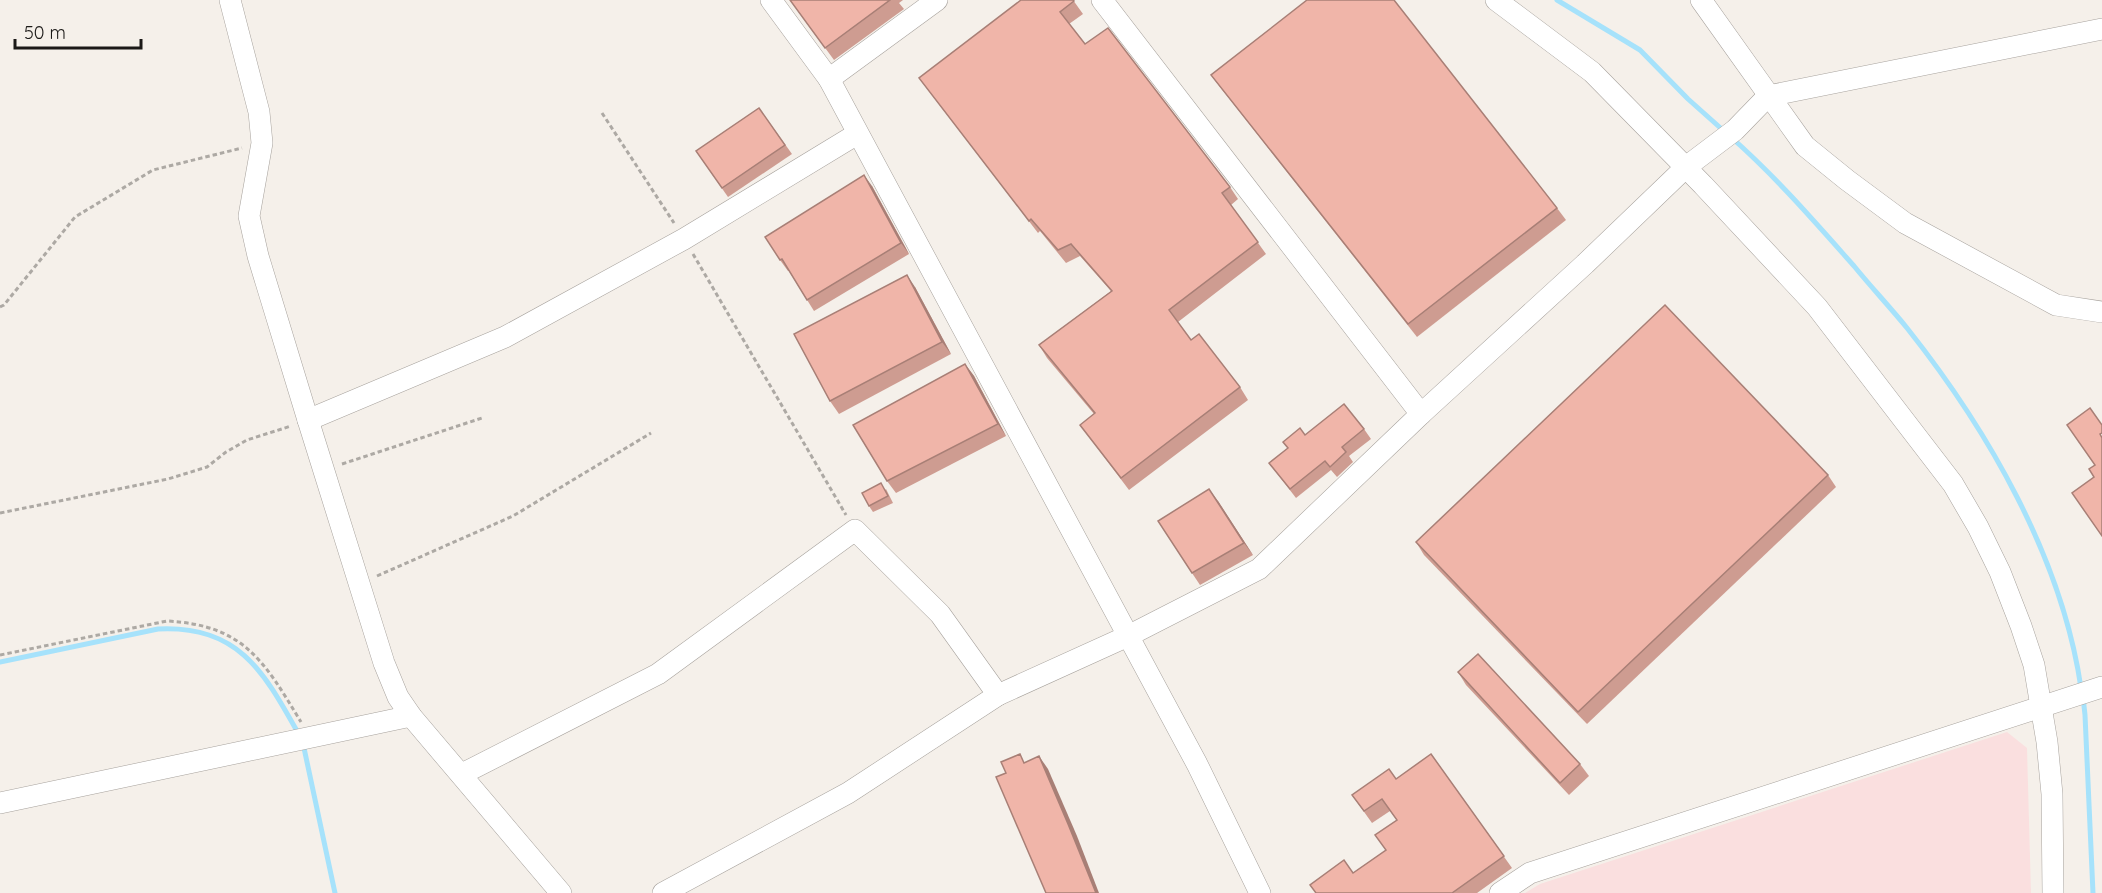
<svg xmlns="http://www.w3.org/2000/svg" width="2102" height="893" font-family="Quicksand,sans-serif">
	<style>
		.industrial { fill: #fadfdf }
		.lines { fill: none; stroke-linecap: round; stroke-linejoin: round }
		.stream { stroke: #a6e2fb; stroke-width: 5 }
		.minor-casing { stroke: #a7a29d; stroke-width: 22 }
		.path { stroke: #ada9a4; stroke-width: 3; stroke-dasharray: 4.5 3; stroke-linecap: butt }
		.minor { stroke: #fff; stroke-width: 21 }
		.wall { fill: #ce9c91 }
		.shaded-wall { fill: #a87f76 }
		.building { fill: #f0b5a9; stroke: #a87f76; stroke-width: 1.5 }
	</style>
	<rect width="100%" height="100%" fill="#f5f0ea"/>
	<polygon class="industrial" points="2007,732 2027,748 2031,893 1525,893 1540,884"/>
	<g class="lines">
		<g class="stream">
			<polyline points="1557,0 1640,50 1688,99 1725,132"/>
			<path d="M1732,138C1776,177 1815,222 1854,266C1871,287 1890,307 1907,328C1988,430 2062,558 2081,688"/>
			<path d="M0,662L158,629C237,625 263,670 297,731"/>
			<polyline points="2083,697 2085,715 2093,893"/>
			<polyline points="304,748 335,893"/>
		</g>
		<defs>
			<g id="minor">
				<polyline points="230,0 259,112 262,143 249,216 258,256 308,420 384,663 398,697 411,716 561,893"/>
				<polyline points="771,0 829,79 1197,764 1260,893"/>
				<polyline points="1102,0 1421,414"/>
				<polyline points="1496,0 1592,72 1703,185 1817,307 1953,484 1978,527 2000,572 2021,626 2034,665 2047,742 2052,794 2053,893"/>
				<polyline points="1701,0 1805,146 1847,180 1905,223 2056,305 2102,312"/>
				<polyline points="829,79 937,0"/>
				<polyline points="308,420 505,337 684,239 857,134"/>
				<polyline points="462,774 658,674 855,530 940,614 998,695"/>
				<polyline points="0,803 411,716"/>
				<polyline points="663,893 848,793 998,695 1128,636 1259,569 1421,414 1585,264 1686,167 1735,130 1768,96 2102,29"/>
				<polyline points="1500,893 1530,873 2102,687"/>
			</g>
		</defs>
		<use href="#minor" class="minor-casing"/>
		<g class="path">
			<polyline points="602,113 674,223"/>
			<polyline points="693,254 846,515"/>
			<polyline points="0,307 4,305 75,217 153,170 242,148"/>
			<polyline points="342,464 482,418"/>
			<polyline points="0,513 168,479 207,467 226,452 247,440 291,426"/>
			<polyline points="377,576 513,516 651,433"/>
			<path d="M0,655L167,621C244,625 264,661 301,722"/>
		</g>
		<use href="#minor" class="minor"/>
	</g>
	<g class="wall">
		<polygon points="790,0 903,0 899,3 904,9 834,60"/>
		<polygon points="1073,0 1083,14 1069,24 1085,44 1230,187 1238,199 1231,205 1266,254 1178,322 1191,340 1240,387 1248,400 1129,490 1080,425 1094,414 1047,358 1039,345 1111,291 1080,256 1066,263 1040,231 1038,233 919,78"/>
		<polygon points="1211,75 1557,208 1566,220 1417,337 1220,87"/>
		<polygon points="759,108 792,154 728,197 696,151"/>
		<polygon points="872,186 909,254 814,311 789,271 788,271 780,260"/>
		<polygon points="915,287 951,354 839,414 830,401"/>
		<polygon points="965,364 974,376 1006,436 896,493 887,481"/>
		<polygon points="1364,429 1371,439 1349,456 1353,462 1337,477 1331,470 1296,498 1269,463 1288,448 1283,442 1305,435"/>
		<polygon points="1828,475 1836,487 1587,724 1424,555 1416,542"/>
		<polygon points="886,489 893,503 873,512 869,506"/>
		<polygon points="1218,501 1253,555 1200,585 1192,573"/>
		<polygon points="1458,672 1580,764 1589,776 1569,795 1466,685"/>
		<polygon points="1431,754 1512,868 1477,893 1316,893 1353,873 1386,850 1397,820 1390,811 1372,823 1352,795 1396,779"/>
	</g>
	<g class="shaded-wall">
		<polygon points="864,175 872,186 909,254 901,243"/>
		<polygon points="907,275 915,287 951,354 942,342"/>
		<polygon points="965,364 974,376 1006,436 998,424"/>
		<polygon points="1209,489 1218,501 1253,555 1244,543"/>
		<polygon points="1039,756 1048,769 1077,836 1099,893 1096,893"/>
	</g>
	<g class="building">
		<polygon points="790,0 890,0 825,48"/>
		<polygon points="1021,0 1073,0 1074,1 1060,12 1085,44 1108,28 1230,187 1222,193 1258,242 1169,310 1191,340 1199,334 1240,387 1121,478 1080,425 1095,413 1039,345 1112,291 1071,244 1058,250 1031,219 1029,221 919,78"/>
		<polygon points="1307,0 1394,0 1557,208 1408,324 1211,75"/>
		<polygon points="759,108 785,145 722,188 696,151"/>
		<polygon points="864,175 901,243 807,300 782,259 780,260 765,237"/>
		<polygon points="907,275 942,342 830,401 794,334"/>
		<polygon points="1665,305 1828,475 1578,712 1416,542"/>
		<polygon points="965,364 998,424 887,481 853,425"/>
		<polygon points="1344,404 1364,429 1342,447 1346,452 1330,467 1325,461 1290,489 1269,463 1288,448 1283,442 1300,428 1305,435"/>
		<polygon points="2090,408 2102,425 2102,433 2100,434 2102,438 2102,536 2072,493 2094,477 2089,469 2095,465 2067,425"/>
		<polygon points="881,483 888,496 869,506 862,493"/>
		<polygon points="1209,489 1244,543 1192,573 1158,521"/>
		<polygon points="1478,654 1580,764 1560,783 1458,672"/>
		<polygon points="1020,754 1024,763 1039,756 1068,824 1096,893 1046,893 996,777 1006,773 1001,762"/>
		<polygon points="1431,754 1504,856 1452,893 1316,893 1310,885 1344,860 1353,873 1386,850 1375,835 1397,820 1382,799 1364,811 1352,795 1389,769 1396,779"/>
	</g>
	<path d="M15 39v9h126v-9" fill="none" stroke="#1b1917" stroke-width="3"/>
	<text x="24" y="39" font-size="18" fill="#1b1917" stroke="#f5f0ea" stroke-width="4.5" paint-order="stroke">50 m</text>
</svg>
